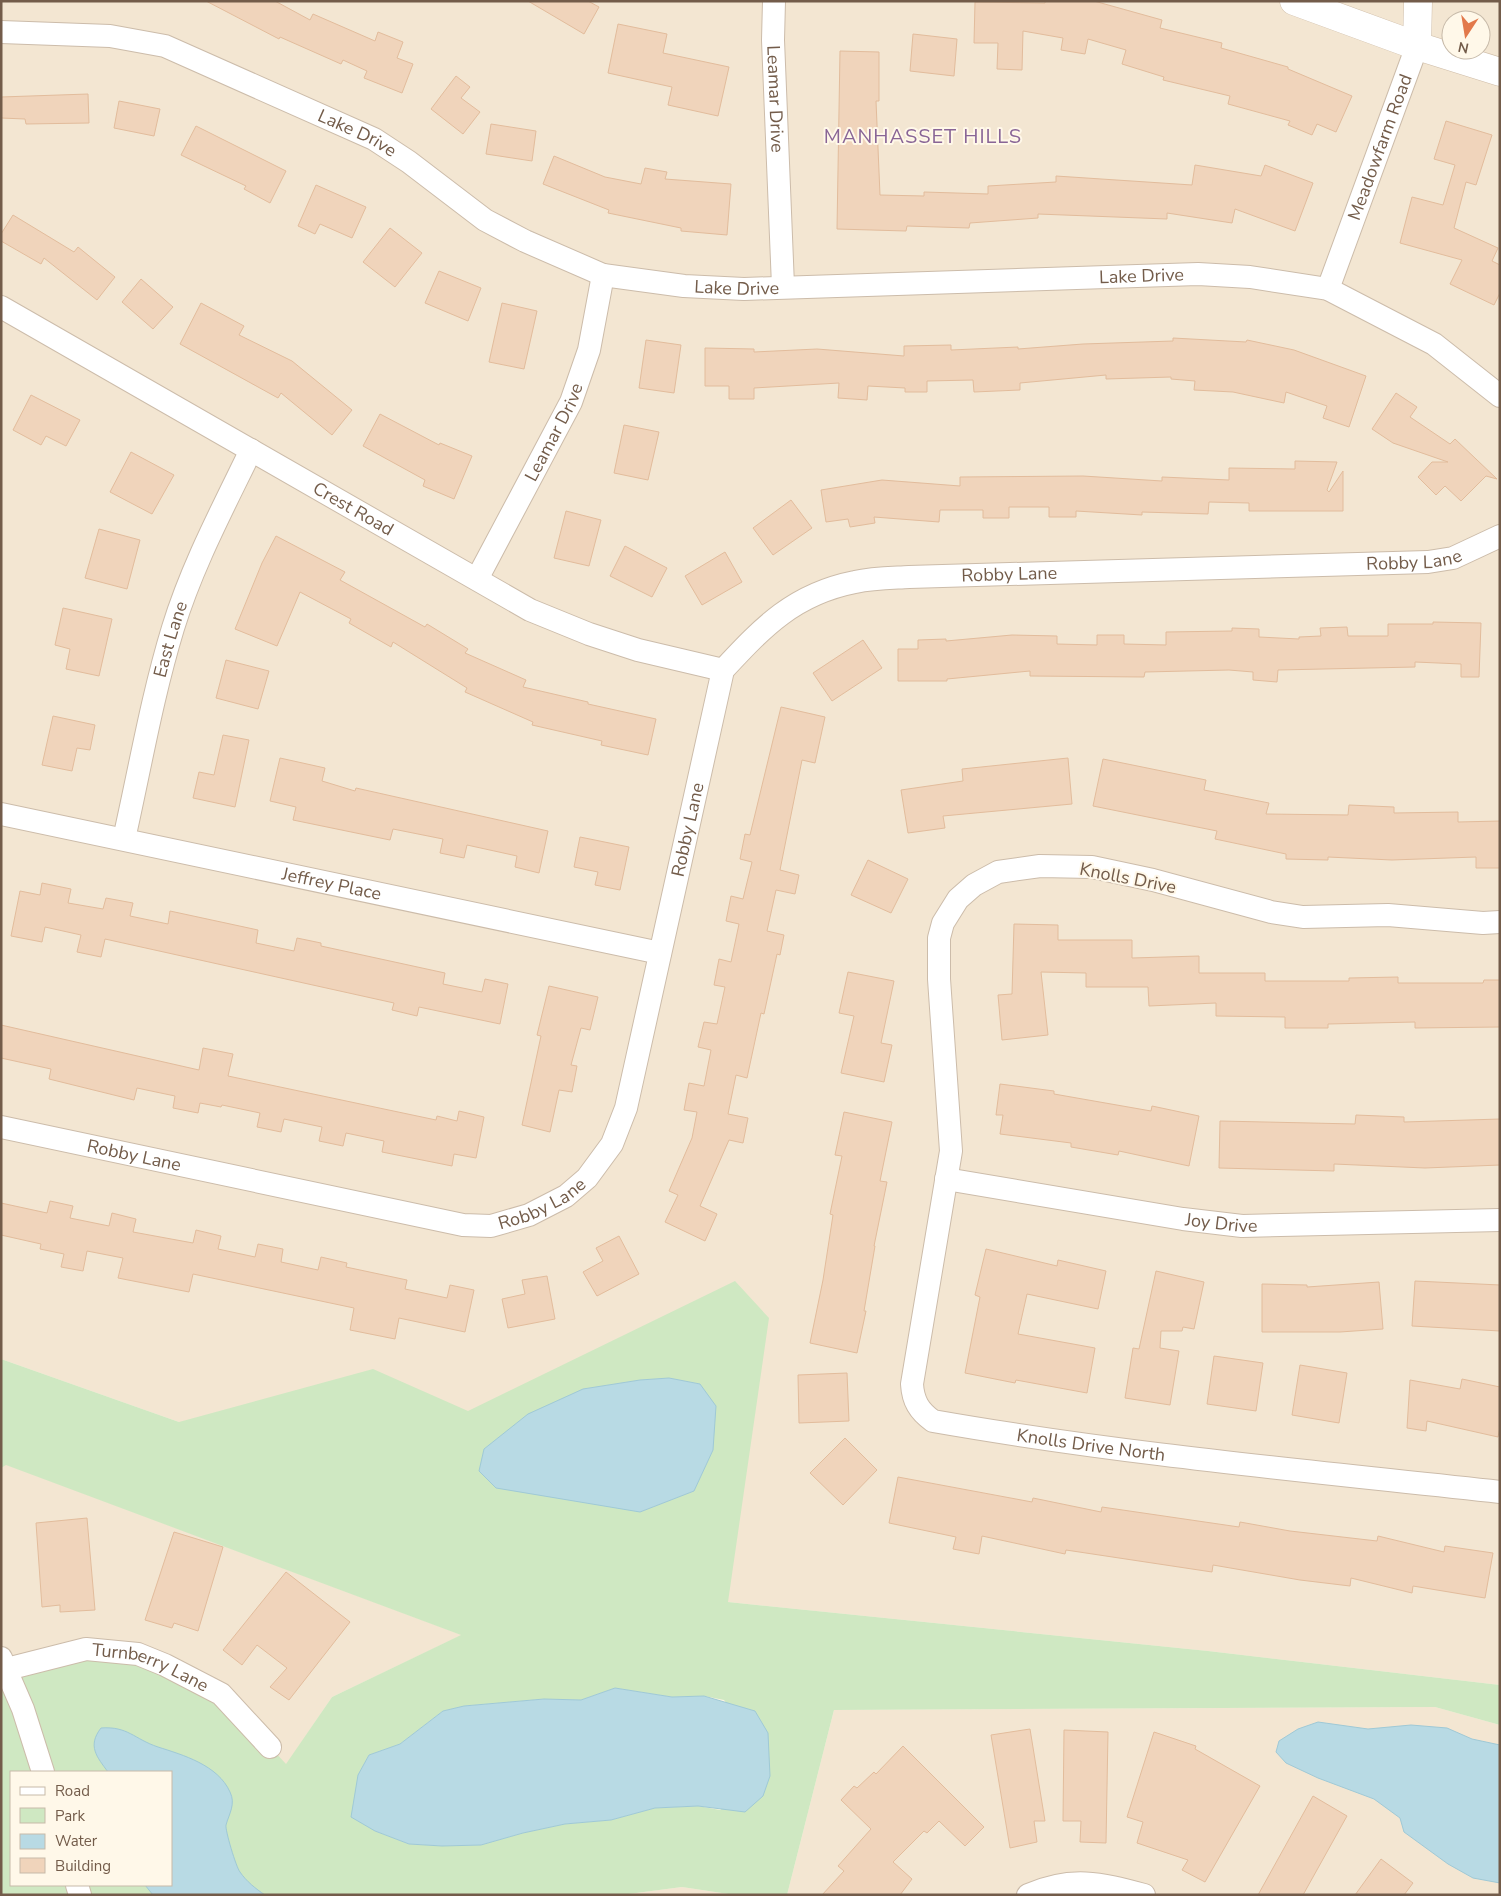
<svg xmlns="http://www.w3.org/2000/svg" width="1501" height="1896" font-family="'Nunito Sans',sans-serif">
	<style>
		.residential { fill: #f3e6d2; fill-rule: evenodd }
		.green { fill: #cfe8c2; fill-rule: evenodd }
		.water { fill: #b8dae4; stroke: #9fc9d6 }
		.building { fill: #f0d4bb; stroke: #e2bc9c }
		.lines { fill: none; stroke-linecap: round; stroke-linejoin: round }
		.street-casing { stroke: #ccbcaa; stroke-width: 24 }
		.secondary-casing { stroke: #cfbda8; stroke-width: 29 }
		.street { stroke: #fff; stroke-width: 22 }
		.secondary { stroke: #fff; stroke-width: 28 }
		.labels { text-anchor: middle; stroke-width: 4; stroke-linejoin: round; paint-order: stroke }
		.street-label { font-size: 18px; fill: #735c4a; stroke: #fff8e9 }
		.quarter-label { font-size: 20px; letter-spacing: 1px; fill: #896596; stroke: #fff8e9 }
	</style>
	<rect width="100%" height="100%" fill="#fbf4e3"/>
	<g class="residential">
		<path d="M1,1H1500V1685L1208,1651L728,1602L179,1422L1,1359ZM1451,20H1481V50H1451Z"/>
		<path d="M5,1464L462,1635L332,1697L266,1795L325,1895H1V1468ZM11,1772H171V1885H11Z"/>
		<polygon points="1435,1707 1500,1725 1500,1895 787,1895 834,1710"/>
		<polygon points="682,1887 735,1895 621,1895"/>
	</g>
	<path class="green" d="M735,1281L769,1318L728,1602L1208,1651L1500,1685V1725L1435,1707L834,1710L787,1895H735L682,1887L621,1895H1V1658L138,1655L221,1694L286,1764L332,1697L461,1635L6,1465L1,1468V1359L179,1422L373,1369L468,1411ZM669,1378L700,1384L713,1450L694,1491L640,1512L583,1389L640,1380ZM615,1688L672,1697L704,1696L724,1700L768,1759L770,1776L720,1810L698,1806L655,1808L611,1820L565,1824L523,1833L481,1845L442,1846L409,1844L375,1831C357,1794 348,1793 369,1755L400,1744L443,1711L464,1706L544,1699L581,1700ZM11,1772H171V1885H11Z"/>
	<g class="water">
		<polygon points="669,1378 700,1384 716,1406 713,1450 694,1491 640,1512 496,1488 479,1471 484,1449 528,1414 583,1389 640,1380"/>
		<polygon points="615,1688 672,1697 704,1696 755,1711 768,1733 770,1776 763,1796 745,1812 698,1806 655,1808 611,1820 565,1824 523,1833 481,1845 442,1846 409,1844 375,1831 351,1817 358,1775 369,1755 400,1744 443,1711 464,1706 544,1699 581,1700"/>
		<polygon points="1318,1722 1368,1729 1411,1725 1447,1728 1472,1739 1500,1745 1500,1883 1473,1878 1448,1864 1404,1832 1400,1818 1374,1799 1318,1778 1286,1763 1276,1752 1279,1741 1298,1729"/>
		<path d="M101,1728C128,1726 134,1739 158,1747C183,1755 218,1765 230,1792C236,1804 229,1814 226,1825C225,1830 236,1867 240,1872C246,1881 256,1889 265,1895H153L145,1885H171V1772H108C97,1757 87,1746 101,1728Z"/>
	</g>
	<g class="building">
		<polygon points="206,1 275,1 310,20 313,14 375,41 378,32 403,42 397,58 413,64 402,93 364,78 367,71 343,60 341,64 280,37 279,39"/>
		<polygon points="528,1 588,1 599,7 584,34"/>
		<polygon points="1045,1 1094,1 1162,20 1160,28 1222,43 1221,48 1288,67 1288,69 1352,96 1336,132 1317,124 1312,135 1288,125 1290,121 1228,104 1230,96 1163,80 1164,77 1122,64 1126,50 1088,39 1085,54 1061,50 1063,38 1023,31 1022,70 997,69 998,43 974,43 975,2 1045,3"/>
		<polygon points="618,24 667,34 663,53 729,67 718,116 668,105 672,87 608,73"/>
		<polygon points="913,34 957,39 954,76 910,71"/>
		<polygon points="840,51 879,52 879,101 876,101 880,195 924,196 924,192 988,194 988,186 1056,182 1056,176 1192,185 1195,165 1261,176 1265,165 1313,183 1295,231 1235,209 1232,223 1167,213 1167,219 1038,214 1038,218 970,223 969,228 907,226 906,231 837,229"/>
		<polygon points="456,76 470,87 461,98 480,112 463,134 431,109"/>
		<polygon points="88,94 89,123 26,124 25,119 1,118 1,97"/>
		<polygon points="119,101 160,109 154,136 114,128"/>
		<polygon points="1446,121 1492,135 1476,185 1466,182 1454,228 1498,248 1492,261 1500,265 1500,293 1494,305 1450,284 1462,260 1400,243 1412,197 1443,205 1455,165 1434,159"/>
		<polygon points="491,124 536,131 532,161 486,154"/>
		<polygon points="196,126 286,171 270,203 244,189 246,186 181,155"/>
		<polygon points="554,156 605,177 641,184 645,168 667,172 665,179 731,184 727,235 681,231 681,228 608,213 609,210 543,184"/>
		<polygon points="316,185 366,207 352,238 320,224 315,234 298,226"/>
		<polygon points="13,215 74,252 78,247 115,277 97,300 44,258 41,264 1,241 1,234"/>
		<polygon points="390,228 422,253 395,287 363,262"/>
		<polygon points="439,271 481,288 468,321 425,303"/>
		<polygon points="141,279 173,307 153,329 122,302"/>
		<polygon points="201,303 244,326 239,335 292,361 352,410 332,435 281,393 278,398 180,344"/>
		<polygon points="502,303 537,311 524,369 489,362"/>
		<polygon points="1173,338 1246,342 1247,340 1294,350 1366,376 1349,427 1323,418 1327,406 1286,392 1284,403 1233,392 1194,390 1195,381 1171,379 1171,377 1106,379 1106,375 1020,383 1020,390 974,392 973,380 927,381 927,392 905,392 905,388 868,386 867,400 838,398 839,383 754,388 754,399 729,399 729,386 705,386 705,348 754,349 754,352 817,349 904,356 904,346 951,345 951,350 1018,347 1018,349 1083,344 1173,341"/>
		<polygon points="646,340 681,345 674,393 639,388"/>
		<polygon points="1396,393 1417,407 1410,417 1450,444 1455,439 1497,479 1486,476 1461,501 1445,486 1436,495 1418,477 1432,462 1448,462 1393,443 1372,429"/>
		<polygon points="31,395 80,420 66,446 46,436 41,445 13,430"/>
		<polygon points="380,414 439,445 440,443 472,456 454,499 423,486 425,480 363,446"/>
		<polygon points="624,425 659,432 648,480 614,473"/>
		<polygon points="131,452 174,475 152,514 110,492"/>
		<polygon points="1295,461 1337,462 1327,490 1329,492 1343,471 1343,511 1249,511 1249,503 1209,502 1208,514 1142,512 1142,515 1076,511 1076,517 1049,517 1049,507 1009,507 1009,518 983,518 983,510 940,510 939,522 874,517 875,523 850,527 848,519 826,522 821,490 882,480 960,486 960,477 1083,476 1162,481 1162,477 1229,480 1229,468 1295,469"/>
		<polygon points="791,500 812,528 773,555 753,528"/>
		<polygon points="566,511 601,520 589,566 554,558"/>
		<polygon points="99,529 140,540 127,589 85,578"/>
		<polygon points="276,536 345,572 340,580 425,627 427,624 468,649 465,653 526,680 523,687 588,702 588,704 656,719 648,755 601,745 602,741 532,725 533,722 465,692 467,688 393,642 391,647 349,623 351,619 300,592 277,646 235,629 262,563"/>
		<polygon points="625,546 667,568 652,597 610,576"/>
		<polygon points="725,552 742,582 702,605 685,576"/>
		<polygon points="63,608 112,619 99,676 66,669 70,649 55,645"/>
		<polygon points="1433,622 1481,623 1479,677 1461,677 1461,664 1415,662 1415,667 1278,670 1277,682 1253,680 1253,672 1229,670 1145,672 1144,677 1030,676 1030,671 947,679 947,681 898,681 898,649 918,649 918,640 946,639 946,641 1012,635 1057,636 1057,644 1097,645 1097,635 1124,635 1124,644 1166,645 1166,632 1232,631 1232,628 1259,629 1259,637 1299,639 1299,637 1321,636 1320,628 1347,627 1348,636 1388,636 1388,624 1433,624"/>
		<polygon points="863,640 882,668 832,701 813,673"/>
		<polygon points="226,660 269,671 258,709 216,698"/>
		<polygon points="781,707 825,717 815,763 802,760 780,870 799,875 795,894 776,890 767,931 784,935 780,955 777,954 764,1014 761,1013 747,1078 736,1075 728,1114 748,1118 743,1143 729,1140 700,1206 717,1214 705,1241 665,1222 678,1195 669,1191 692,1138 697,1112 684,1110 689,1083 704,1086 711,1050 698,1047 704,1022 717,1024 725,987 714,985 719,959 731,962 739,924 726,921 731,896 743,899 752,862 740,859 745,834 750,835"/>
		<polygon points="53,716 95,725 90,750 77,748 72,771 42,765"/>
		<polygon points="223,735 249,740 235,807 193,798 199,772 214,775"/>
		<polygon points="280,758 325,768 322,781 355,791 356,788 548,831 539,873 515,867 517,856 467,845 464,858 440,853 443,839 393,829 390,840 293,820 296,807 270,801"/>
		<polygon points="1068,758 1072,804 943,816 945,828 908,833 901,790 963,781 962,769"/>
		<polygon points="1103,759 1206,780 1204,790 1269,803 1266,814 1348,815 1349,805 1394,807 1394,813 1458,812 1458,822 1500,821 1500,868 1476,868 1476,857 1392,860 1328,857 1328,860 1286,859 1286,854 1215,839 1217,831 1093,806"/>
		<polygon points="580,837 629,847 620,890 595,885 598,872 574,867"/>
		<polygon points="868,860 908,879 891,913 851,895"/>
		<polygon points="42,883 71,889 68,903 103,909 106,898 133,903 130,916 168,924 170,911 258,930 256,943 294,951 297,938 321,943 321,946 445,973 443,984 482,992 485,979 508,984 500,1024 419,1007 417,1016 392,1010 394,1003 105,939 101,957 77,952 81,935 45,927 42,942 11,936 20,891 40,895"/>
		<polygon points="1014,924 1058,925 1058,940 1132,940 1132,958 1199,956 1199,973 1265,973 1265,981 1349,981 1349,978 1398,977 1398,983 1483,983 1484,980 1500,980 1500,1027 1415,1028 1415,1022 1328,1024 1328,1028 1285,1028 1285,1017 1216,1016 1216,1003 1149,1006 1148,987 1086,987 1086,973 1041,972 1048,1035 1002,1040 998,995 1012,994"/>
		<polygon points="848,972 894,981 881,1043 892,1045 884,1082 841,1073 854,1016 839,1013"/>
		<polygon points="549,986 598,997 590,1030 581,1028 571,1065 577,1066 572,1092 559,1090 550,1132 522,1125 541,1036 537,1035"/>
		<polygon points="1,1025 199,1070 203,1048 233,1054 228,1076 436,1120 437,1116 457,1121 459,1111 484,1117 476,1158 454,1154 452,1166 382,1152 384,1141 346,1133 343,1146 319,1141 322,1127 284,1119 281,1132 257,1127 260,1113 222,1105 221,1107 200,1103 198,1113 173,1108 175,1096 137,1088 134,1100 49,1079 51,1069 1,1058"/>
		<polygon points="1000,1084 1054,1091 1054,1094 1151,1111 1152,1106 1199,1116 1189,1166 1119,1151 1118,1155 1071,1147 1071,1143 1000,1134 1003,1115 996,1115"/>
		<polygon points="844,1112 892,1122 880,1181 887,1182 874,1246 875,1246 864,1311 866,1311 857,1353 810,1343 823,1280 833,1215 830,1214 842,1156 835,1155"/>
		<polygon points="1356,1115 1404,1117 1404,1122 1500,1119 1500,1165 1425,1168 1334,1164 1334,1171 1219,1168 1220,1121 1355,1124"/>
		<polygon points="50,1201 73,1206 70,1218 109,1226 112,1213 136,1219 133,1232 193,1243 196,1230 221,1236 218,1249 255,1257 258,1244 283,1249 281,1262 318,1270 321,1257 347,1263 346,1267 407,1280 405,1289 447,1298 450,1285 474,1290 465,1332 399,1318 395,1339 350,1330 354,1308 193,1274 189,1292 118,1278 123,1258 87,1251 83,1271 61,1267 64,1254 40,1249 41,1244 1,1235 1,1203 47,1213"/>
		<polygon points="619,1236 639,1274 597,1296 583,1272 603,1261 596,1248"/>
		<polygon points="986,1249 1057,1266 1058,1260 1106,1271 1098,1309 1027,1294 1018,1334 1095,1348 1087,1393 1016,1380 1015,1383 965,1373 980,1297 975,1295"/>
		<polygon points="1156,1271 1204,1282 1194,1329 1183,1327 1182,1331 1161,1331 1160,1348 1179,1351 1170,1405 1125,1398 1133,1348 1139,1349"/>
		<polygon points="547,1276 555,1319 508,1328 502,1299 525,1294 522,1280"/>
		<polygon points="1415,1281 1500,1285 1500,1331 1412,1326"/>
		<polygon points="1379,1282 1383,1329 1340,1332 1262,1332 1262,1284 1307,1285 1307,1287"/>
		<polygon points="1214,1356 1263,1363 1256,1411 1207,1404"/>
		<polygon points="1300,1365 1347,1373 1339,1423 1292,1415"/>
		<polygon points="847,1373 849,1421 799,1423 798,1375"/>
		<polygon points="1462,1379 1500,1387 1500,1427 1498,1437 1427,1421 1426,1431 1407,1428 1410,1380 1460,1389"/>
		<polygon points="845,1438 877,1470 843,1505 810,1473"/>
		<polygon points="898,1477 1032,1502 1033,1498 1101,1512 1102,1507 1239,1527 1240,1522 1290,1531 1377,1541 1378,1536 1444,1552 1445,1546 1493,1553 1485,1598 1413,1586 1412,1593 1351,1578 1350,1586 1300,1580 1213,1565 1212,1572 1066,1550 1065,1554 982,1536 979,1554 953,1549 956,1537 889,1523"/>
		<polygon points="87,1518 95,1610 60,1612 60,1605 42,1607 36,1523"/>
		<polygon points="174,1532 223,1547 198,1631 174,1623 172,1628 145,1620"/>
		<polygon points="286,1572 350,1622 289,1700 270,1687 287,1668 257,1645 242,1665 223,1650"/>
		<polygon points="1030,1729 1045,1821 1034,1821 1037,1842 1010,1848 991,1735"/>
		<polygon points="1064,1730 1108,1732 1106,1843 1080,1842 1081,1821 1063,1821"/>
		<polygon points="1154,1732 1196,1746 1195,1749 1260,1786 1205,1882 1182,1870 1188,1860 1137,1843 1143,1822 1127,1817"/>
		<polygon points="903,1746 984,1827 965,1846 939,1821 927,1833 924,1831 893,1862 912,1879 900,1895 822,1895 844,1871 838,1866 871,1829 841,1800 854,1786 857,1788 874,1772 876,1774"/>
		<polygon points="1313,1796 1347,1816 1303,1895 1258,1895"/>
		<polygon points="1381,1859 1413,1883 1404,1895 1355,1895"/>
	</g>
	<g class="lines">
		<defs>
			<g id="street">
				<path id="s1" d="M774,1L773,40L783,286"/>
				<path id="s2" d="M1,32L110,36L165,46L374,139L409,162L485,220L525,241L603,275L684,286L744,289L1198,274L1250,277L1328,289L1434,344L1500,396"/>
				<path id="s3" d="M1328,289L1417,46"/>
				<path id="s4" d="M1,307L530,610L589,634L638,650L723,670"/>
				<path id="s5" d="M477,579L571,402L589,350L603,275"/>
				<path id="s6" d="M1,814L660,953"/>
				<path id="s7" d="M124,839C140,768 152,697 173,628C192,566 223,508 251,450"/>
				<path id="s8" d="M1500,922L1483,923L1388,915L1303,917L1271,912L1153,880L1092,867L1040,866L998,872L974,885L958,899L943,923L939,938V979L951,1151L912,1384C913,1401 919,1411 933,1421C1121,1454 1310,1471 1500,1492"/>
				<path id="s9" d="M1,1127L463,1225L491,1226L529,1215L566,1196L587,1178L612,1144L626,1108L723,670C763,627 794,594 855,582C873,578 892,578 909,577L1428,562L1453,558L1500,536"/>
				<path id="s10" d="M946,1179L1183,1219L1242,1226L1500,1220"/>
				<polyline points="1,1658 23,1709 43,1772"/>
				<path id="s11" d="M7,1669L86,1649L138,1654L165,1665L221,1694L270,1747"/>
				<polyline points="77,1885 80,1895"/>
				<path d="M1028,1895C1072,1876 1099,1883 1144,1895"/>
			</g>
			<g id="secondary">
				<polyline points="1294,1 1417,46 1500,72"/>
				<polyline points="1417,46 1418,1"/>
			</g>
		</defs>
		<use href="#street" class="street-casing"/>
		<use href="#secondary" class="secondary-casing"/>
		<use href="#street" class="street"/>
		<use href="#secondary" class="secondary"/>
	</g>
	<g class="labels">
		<g class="street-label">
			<text dy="6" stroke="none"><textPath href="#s1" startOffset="98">Leamar Drive</textPath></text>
			<text dy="6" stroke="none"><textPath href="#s2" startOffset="376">Lake Drive</textPath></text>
			<text dy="6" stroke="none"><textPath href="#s3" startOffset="151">Meadowfarm Road</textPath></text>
			<text dy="6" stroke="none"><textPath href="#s2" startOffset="1201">Lake Drive</textPath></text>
			<text dy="6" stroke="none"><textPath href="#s2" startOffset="796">Lake Drive</textPath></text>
			<text dy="6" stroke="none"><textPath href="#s5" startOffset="166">Leamar Drive</textPath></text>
			<text dy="6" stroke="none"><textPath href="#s4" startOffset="406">Crest Road</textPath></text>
			<text dy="6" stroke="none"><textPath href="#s9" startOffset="1860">Robby Lane</textPath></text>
			<text dy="6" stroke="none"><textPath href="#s9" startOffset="1455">Robby Lane</textPath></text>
			<text dy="6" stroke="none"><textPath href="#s7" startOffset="205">East Lane</textPath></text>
			<text dy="6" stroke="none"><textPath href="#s9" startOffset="975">Robby Lane</textPath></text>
			<text transform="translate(1128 878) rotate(11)" y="6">Knolls Drive</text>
			<text dy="6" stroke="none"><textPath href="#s6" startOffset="338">Jeffrey Place</textPath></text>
			<text dy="6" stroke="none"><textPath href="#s9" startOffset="136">Robby Lane</textPath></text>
			<text dy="6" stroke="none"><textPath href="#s9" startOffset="556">Robby Lane</textPath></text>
			<text dy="6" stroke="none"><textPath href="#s10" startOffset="279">Joy Drive</textPath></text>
			<text dy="6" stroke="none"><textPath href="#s8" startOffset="1255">Knolls Drive North</textPath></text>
			<text dy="6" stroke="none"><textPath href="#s11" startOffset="149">Turnberry Lane</textPath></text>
		</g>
		<g class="quarter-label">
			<text x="923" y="143">MANHASSET HILLS</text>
		</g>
	</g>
	<rect width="1501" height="1896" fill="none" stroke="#735c4a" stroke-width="5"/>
	<rect x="10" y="1771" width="162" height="115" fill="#fff8e9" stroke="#c7baa9"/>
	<rect x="20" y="1787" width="25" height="8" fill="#ffffff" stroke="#c7baa9"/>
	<text x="55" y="1796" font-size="15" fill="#735c4a">Road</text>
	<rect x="20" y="1808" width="25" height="15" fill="#cfe8c2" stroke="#c7baa9"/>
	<text x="55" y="1821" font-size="15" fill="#735c4a">Park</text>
	<rect x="20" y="1834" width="25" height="15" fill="#b8dae4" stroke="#c7baa9"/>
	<text x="55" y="1846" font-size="15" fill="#735c4a">Water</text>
	<rect x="20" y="1858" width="25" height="15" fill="#f0d4bb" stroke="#c7baa9"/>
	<text x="55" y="1871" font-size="15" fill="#735c4a">Building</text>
	<g transform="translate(1466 35) rotate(192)"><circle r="24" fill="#fff8e9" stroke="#c7baa9"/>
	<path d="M0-4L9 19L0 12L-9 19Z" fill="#e2794b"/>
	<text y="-8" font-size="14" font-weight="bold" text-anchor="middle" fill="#735c4a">N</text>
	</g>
</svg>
